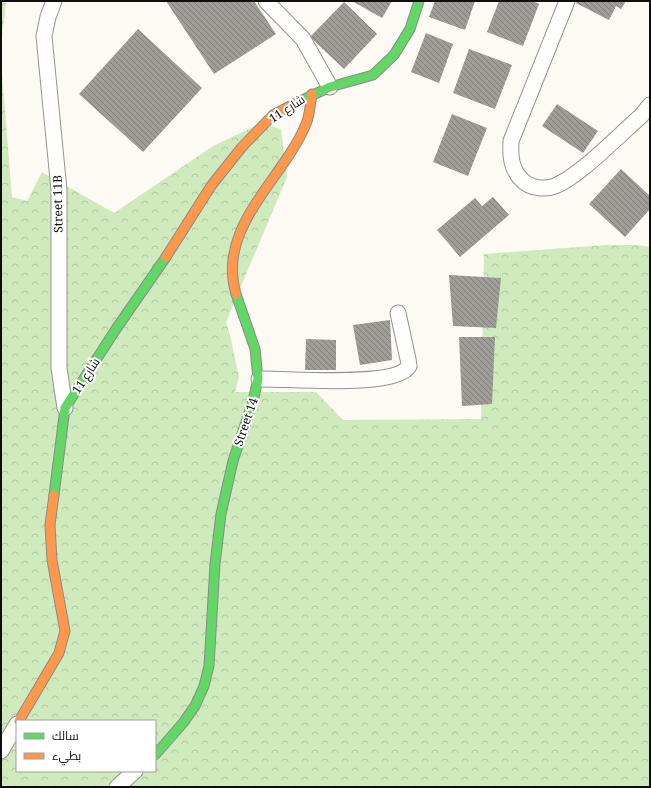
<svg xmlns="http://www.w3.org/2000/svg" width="651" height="788" font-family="'Noto Serif',Cairo,serif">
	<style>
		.forest { fill: url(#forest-crowns); fill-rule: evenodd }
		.building { fill: url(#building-back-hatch) }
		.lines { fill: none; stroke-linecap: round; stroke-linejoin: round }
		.street-casing { stroke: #959491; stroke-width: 17 }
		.fast-casing { stroke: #8c8b87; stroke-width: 11 }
		.slow-casing { stroke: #8c8b87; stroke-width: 11 }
		.street { stroke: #fffefd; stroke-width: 15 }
		.fast { stroke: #63d668; stroke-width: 9 }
		.slow { stroke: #ff974d; stroke-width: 9 }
		.labels { text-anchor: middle; stroke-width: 4; stroke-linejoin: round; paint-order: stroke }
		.street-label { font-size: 12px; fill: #0e0e0e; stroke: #fff }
	</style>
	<defs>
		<pattern id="forest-crowns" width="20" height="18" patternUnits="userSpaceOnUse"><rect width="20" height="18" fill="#cfebbe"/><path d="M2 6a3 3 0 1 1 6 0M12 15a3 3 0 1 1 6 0" fill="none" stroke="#b1c8a2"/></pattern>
		<pattern id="building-back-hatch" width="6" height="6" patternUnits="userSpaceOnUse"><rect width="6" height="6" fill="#9f9d98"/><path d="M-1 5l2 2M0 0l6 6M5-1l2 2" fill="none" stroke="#807e7a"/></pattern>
	</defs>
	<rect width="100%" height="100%" fill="#fcfaf2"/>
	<g class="forest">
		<polygon points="1,1 6,1 1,46"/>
		<path d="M1,62L12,197L27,201L42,172L114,213L213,146L261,123L281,129L287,177L226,322L230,335L239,377L235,392H316L343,420L481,419L484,254L606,245H639L650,247V787H1ZM17,721H155V771H17Z"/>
	</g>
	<g class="building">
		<polygon points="166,1 254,1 276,34 214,74"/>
		<polygon points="352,1 392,1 382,18"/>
		<polygon points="435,1 475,1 465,30 429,17"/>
		<polygon points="499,1 532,1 539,4 523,46 487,32"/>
		<polygon points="577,1 626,1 621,9 616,6 609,20 576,3"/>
		<polygon points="344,2 377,34 344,69 310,37"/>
		<polygon points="138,29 202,88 143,152 79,94"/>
		<polygon points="426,33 453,44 439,83 411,72"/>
		<polygon points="469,49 512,65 495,109 453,93"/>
		<polygon points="557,104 598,131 583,153 542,126"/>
		<polygon points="452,114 487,128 468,176 433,162"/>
		<polygon points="621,169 650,196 650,209 625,237 589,204"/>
		<polygon points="493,197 509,215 460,257 437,230 475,198 482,206"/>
		<polygon points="449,275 501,278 496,328 453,326"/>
		<polygon points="390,320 392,360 360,365 353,325"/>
		<polygon points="459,337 495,337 492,404 462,406"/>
		<polygon points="306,339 336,340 336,370 305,370"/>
	</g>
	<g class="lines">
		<defs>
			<g id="street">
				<polyline points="54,1 48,17 44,36 59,190 59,368 65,408"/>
				<polyline points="266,1 303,39 330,87"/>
				<path d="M567,1L511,141C510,156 511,170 523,181C531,188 544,190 555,186C580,176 619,135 641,116L650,105"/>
				<path d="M259,379C285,378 396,389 409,366L408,359L398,313"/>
				<polyline points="1,751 17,724"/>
				<polyline points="117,787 135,771"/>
			</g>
			<g id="fast">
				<polyline points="298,102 330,87 373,75 394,55 410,29 419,1"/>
				<polyline points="54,495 65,408 116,329 166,257"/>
				<polyline points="155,755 183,723 195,706 204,686 209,666 215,564 221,514 233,461 253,401 258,379 255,349 236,294"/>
			</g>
			<g id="slow">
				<polyline points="166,257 211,186 242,147 273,115 298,102"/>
				<path d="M236,294C216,227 283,180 306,124C310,115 310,104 312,94"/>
				<polyline points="19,721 59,653 65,631 52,560 50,525 54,495"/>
			</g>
		</defs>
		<use href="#street" class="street-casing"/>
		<use href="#fast" class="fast-casing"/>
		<use href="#slow" class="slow-casing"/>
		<use href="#street" class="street"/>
		<use href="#fast" class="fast"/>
		<use href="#slow" class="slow"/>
	</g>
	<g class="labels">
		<g class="street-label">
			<text transform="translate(287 109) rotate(-33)" y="4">شارع 11</text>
			<text transform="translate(58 204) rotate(-91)" y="4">Street 11B</text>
			<text transform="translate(86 376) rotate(-57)" y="4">شارع 11</text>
			<text transform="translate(246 422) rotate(-71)" y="4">Street 14</text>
		</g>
	</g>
	<rect width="651" height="788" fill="none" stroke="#0e0e0e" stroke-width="4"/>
	<rect x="16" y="720" width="140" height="52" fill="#ffffff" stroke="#9f9f9f"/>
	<rect x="24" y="733" width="20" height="6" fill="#63d668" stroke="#9f9f9f"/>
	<text x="52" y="740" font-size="12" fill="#0e0e0e">سالك</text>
	<rect x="24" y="753" width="20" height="6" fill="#ff974d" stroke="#9f9f9f"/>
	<text x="52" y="760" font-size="12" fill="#0e0e0e">بطيء</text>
</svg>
